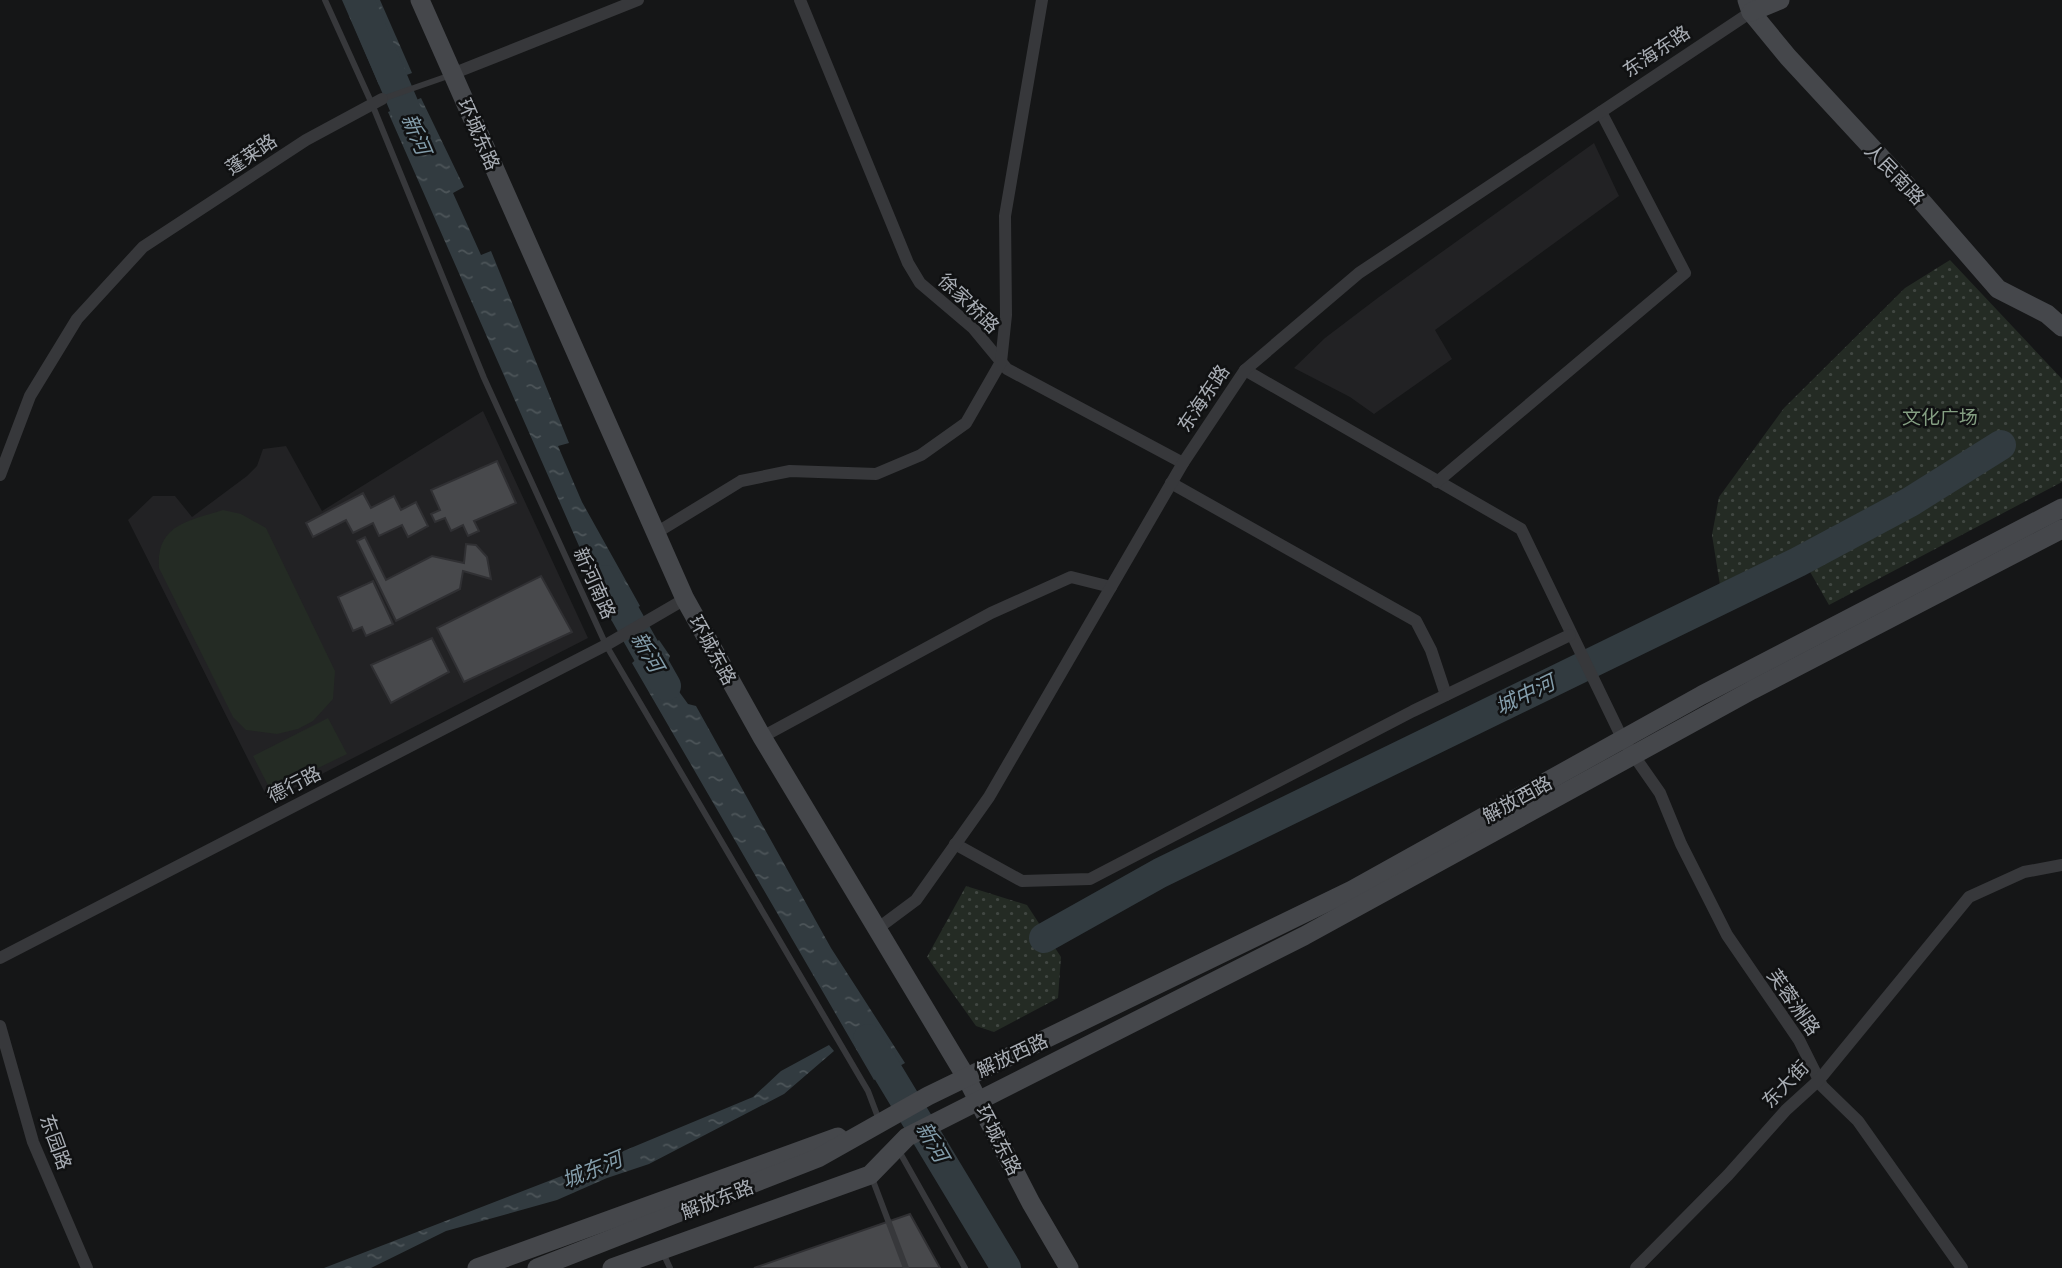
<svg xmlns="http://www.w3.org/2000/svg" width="2062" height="1268" font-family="'PT Sans Narrow','Noto Sans SC',sans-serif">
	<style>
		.built { fill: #222224 }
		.grass { fill: #242b24 }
		.park { fill: url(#park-dots) }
		.water { fill: url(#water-ripples) }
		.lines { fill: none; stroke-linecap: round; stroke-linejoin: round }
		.river { stroke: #323b40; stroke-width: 30 }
		.building { fill: #48494c; stroke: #303033; stroke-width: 2 }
		.lane { stroke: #37383b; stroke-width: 6 }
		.street { stroke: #37383b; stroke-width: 12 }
		.secondary { stroke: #45474b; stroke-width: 19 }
		.labels { text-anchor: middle; stroke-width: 5; stroke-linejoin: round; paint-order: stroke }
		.street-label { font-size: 19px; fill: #a9aeb5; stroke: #101112 }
		.park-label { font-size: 19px; fill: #849e82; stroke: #101112 }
		.water-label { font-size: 21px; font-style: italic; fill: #849eac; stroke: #101112 }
	</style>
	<defs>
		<pattern id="park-dots" width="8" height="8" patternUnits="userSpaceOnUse" patternTransform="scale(1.75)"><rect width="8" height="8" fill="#242b24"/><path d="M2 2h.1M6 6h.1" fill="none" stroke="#414742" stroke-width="1.8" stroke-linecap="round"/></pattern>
		<pattern id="water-ripples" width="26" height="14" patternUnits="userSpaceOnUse" patternTransform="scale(1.75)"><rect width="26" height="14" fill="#323b40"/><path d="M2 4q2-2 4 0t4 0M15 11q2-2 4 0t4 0" fill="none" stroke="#4d5559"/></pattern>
	</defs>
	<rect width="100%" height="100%" fill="#151617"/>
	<g class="built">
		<polygon points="1594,143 1619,196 1435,330 1452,359 1374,414 1350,397 1294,368 1325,338 1379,297"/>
		<polygon points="483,411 588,638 269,801 128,520 153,496 175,496 192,517 247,476 257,466 263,449 286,446 322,511"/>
	</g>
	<g class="grass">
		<path d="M223,510L241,514L266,528L335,671L333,699L313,721L298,729L277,734L246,730L233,717L159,568C156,525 188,521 223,510Z"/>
		<polygon points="328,718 347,754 271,791 253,756"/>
	</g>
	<g class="park">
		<polygon points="1950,260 2062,379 2062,482 1829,605 1809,570 1724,610 1712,535 1719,497 1784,408 1905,288"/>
		<polygon points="966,886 1027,905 1061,957 1058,998 994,1032 976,1026 927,957"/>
	</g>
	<g class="water">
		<polygon points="342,0 380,0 412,73 379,85"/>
		<polygon points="421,98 464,187 453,193 481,255 491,251 569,443 558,446 582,502 640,606 612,621 388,112"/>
		<polygon points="659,640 670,656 664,671 688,704 696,706 831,948 905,1063 874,1080 632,663"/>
		<polygon points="829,1045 834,1051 784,1094 649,1164 607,1178 557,1200 446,1231 371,1268 324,1268 590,1165 753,1097 781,1071"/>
	</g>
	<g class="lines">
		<g class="river">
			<polyline points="359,0 419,141"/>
			<polyline points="606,580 666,686"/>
			<polyline points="1044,938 1160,873 1798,562 1910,502 2001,445"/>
			<polyline points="868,1039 1006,1268"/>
		</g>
	</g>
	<g class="building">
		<polygon points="497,461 516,503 474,521 479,531 468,536 463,525 451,531 445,518 435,522 431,514 440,510 431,490"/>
		<polygon points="363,493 371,508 394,496 401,510 416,502 428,526 408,537 402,525 379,536 373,523 353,533 346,520 313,537 306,523"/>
		<polygon points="365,537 386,580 432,556 464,563 466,544 476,545 487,557 491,579 463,571 460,589 396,621 357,541"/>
		<polygon points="541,576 572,632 464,682 437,628"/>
		<polygon points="373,581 393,624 366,636 362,627 353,631 338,597"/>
		<polygon points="432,638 449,672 391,703 371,665"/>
		<polygon points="910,1214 940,1268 754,1268"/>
	</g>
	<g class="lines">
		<g class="lane">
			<polyline points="325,0 372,104 484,378 606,645 868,1091 879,1120"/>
			<polyline points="382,99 451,75"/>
			<polyline points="899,1151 965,1268"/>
			<polyline points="872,1178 906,1268"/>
			<polyline points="663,1253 670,1268"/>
		</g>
		<g class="street">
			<polyline points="800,0 908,263 920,283 973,328 1007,369 1183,463"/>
			<polyline points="452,74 638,0"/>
			<polyline points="1245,370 1521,529 1623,740 1660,793 1681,844 1727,935 1799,1040 1822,1086 1858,1121 1962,1268"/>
			<polyline points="0,475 30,396 77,319 143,247 306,140 382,99"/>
			<polyline points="1437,482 1685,273 1601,112"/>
			<polyline points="1171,483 1416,621 1431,650 1446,695"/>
			<polyline points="656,533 741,481 790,471 876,474 921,455 966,423 1001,362 1006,315 1005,216 1042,0"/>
			<polyline points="762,737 991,613 1071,577 1111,587"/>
			<polyline points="955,844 1022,881 1090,879 1413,711 1570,635"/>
			<polyline points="877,929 916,900 989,797 1183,463 1245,370 1359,273 1751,12"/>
			<polyline points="0,958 606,645 685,599"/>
			<polyline points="0,1026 33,1142 87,1268"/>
			<polyline points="1636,1268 1728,1175 1786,1110 1819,1080 1969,897 2024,872 2062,865"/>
		</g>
		<g class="secondary">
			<polyline points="420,0 685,599 762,737 966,1077 1031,1203 1069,1268"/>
			<polyline points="1747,0 1751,12 1788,57 1924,204 1998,289 2047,314 2062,327"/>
			<polyline points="1751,12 1780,0"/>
			<polyline points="477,1268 838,1137"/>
			<polyline points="537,1268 818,1158 928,1096 1352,890 1702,695 2062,508"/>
			<polyline points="612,1268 870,1175 907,1137 1304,936 1752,690 2062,529"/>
		</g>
	</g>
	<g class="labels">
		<g class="street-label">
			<text transform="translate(1656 51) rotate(-34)" y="7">东海东路</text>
			<text transform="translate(479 134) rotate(66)" y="7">环城东路</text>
			<text transform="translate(251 154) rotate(-34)" y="7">蓬莱路</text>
			<text transform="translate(1895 174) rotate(46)" y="7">人民南路</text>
			<text transform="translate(969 303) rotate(44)" y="7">徐家桥路</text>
			<text transform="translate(1203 398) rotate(-56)" y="7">东海东路</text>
			<text transform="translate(595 583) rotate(66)" y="7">新河南路</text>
			<text transform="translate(713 650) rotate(61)" y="7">环城东路</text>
			<text transform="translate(294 784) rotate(-27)" y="7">德行路</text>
			<text transform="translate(1517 799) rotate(-29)" y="7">解放西路</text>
			<text transform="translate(1794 1002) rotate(55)" y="7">芙蓉洲路</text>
			<text transform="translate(1012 1055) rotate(-25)" y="7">解放西路</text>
			<text transform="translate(1785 1084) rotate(-46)" y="7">东大街</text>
			<text transform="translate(999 1140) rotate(63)" y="7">环城东路</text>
			<text transform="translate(56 1142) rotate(70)" y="7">东园路</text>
			<text transform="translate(717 1199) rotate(-21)" y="7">解放东路</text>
		</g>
		<g class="park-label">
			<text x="1940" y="424">文化广场</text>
		</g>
		<g class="water-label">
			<text transform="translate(416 134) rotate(67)" y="7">新河</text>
			<text transform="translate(647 652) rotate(60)" y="7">新河</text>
			<text transform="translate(1525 695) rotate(-26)" y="7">城中河</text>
			<text transform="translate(932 1142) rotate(60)" y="7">新河</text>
			<text transform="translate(592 1170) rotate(-22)" y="7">城东河</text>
		</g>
	</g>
</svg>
